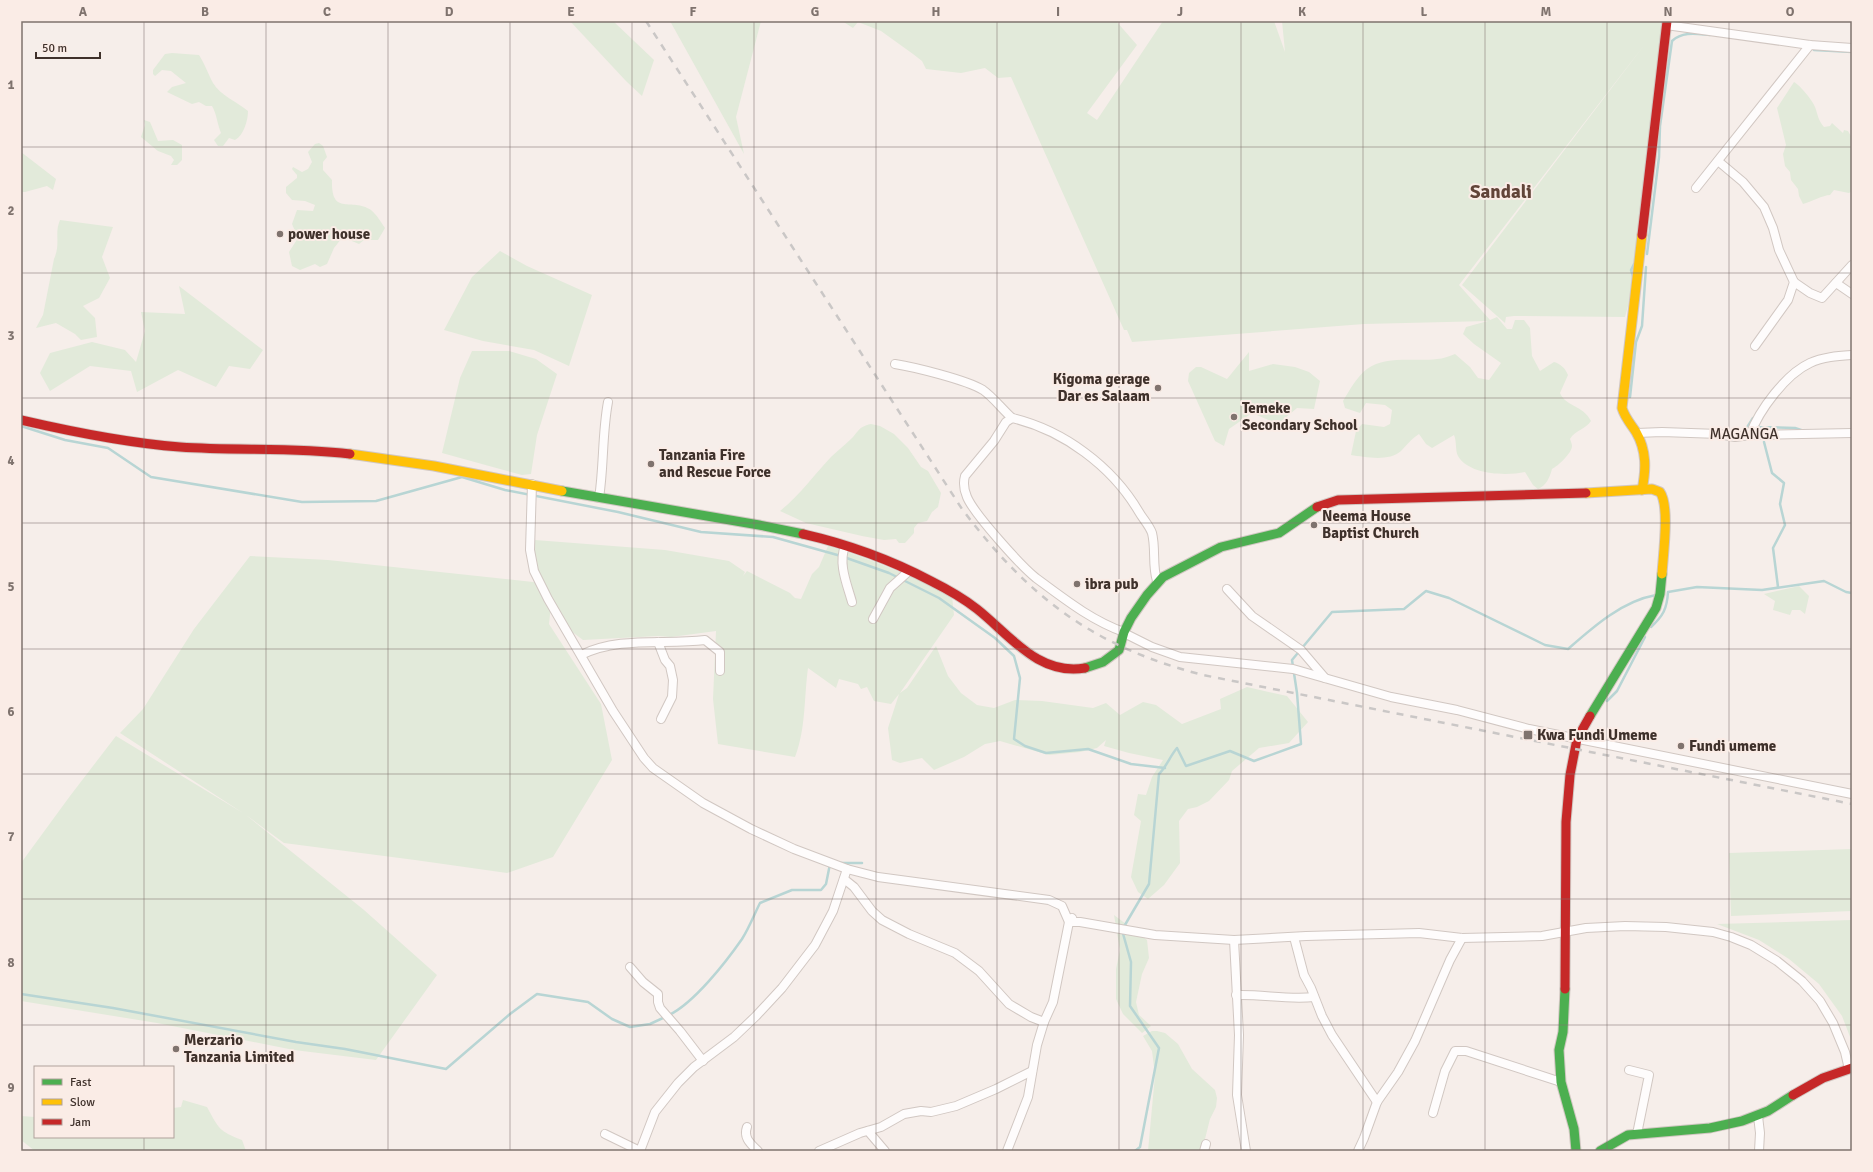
<svg xmlns="http://www.w3.org/2000/svg" width="1873" height="1172" font-family="Signika,sans-serif">
	<style>
		.green { fill: #e2eada }
		.lines { fill: none; stroke-linecap: round; stroke-linejoin: round }
		.stream { stroke: #b8d5d4; stroke-width: 2.5 }
		.street-casing { stroke: #d1c7c2; stroke-width: 10 }
		.fast-casing { stroke: #d1c7c2; stroke-width: 11 }
		.slow-casing { stroke: #d1c7c2; stroke-width: 11 }
		.jam-casing { stroke: #d1c7c2; stroke-width: 11 }
		.street { stroke: #fefcfc; stroke-width: 8 }
		.fast { stroke: #4caf50; stroke-width: 9 }
		.slow { stroke: #ffc107; stroke-width: 9 }
		.jam { stroke: #c62828; stroke-width: 9 }
		.rail { stroke: #cac7c6; stroke-width: 2.5; stroke-dasharray: 7 7; stroke-linecap: butt }
		.grid { fill: none; stroke: #7f736e; stroke-width: 1; stroke-opacity: 0.55 }
		.poi-dot { fill: #7f736e; stroke: #faece6; stroke-width: 1.5 }
		.labels { text-anchor: middle; stroke-width: 4; stroke-linejoin: round; paint-order: stroke }
		.poi-label { font-size: 15px; font-weight: bold; fill: #3f312b; stroke: #faece6; text-anchor: start }
		.street-label { font-size: 15px; fill: #3f312b; stroke: #faece6 }
		.district-label { font-size: 19px; font-weight: bold; fill: #614438; stroke: #faece6 }
		.neatline { fill: none; stroke: #7f736e; stroke-width: 1.5 }
		.grid-label { font-size: 13px; text-anchor: middle; font-weight: bold; fill: #7f736e }
	</style>
	<rect width="100%" height="100%" fill="#f6eeea"/>
	<g class="green">
		<polygon points="570,21 613,21 654,60 642,96 626,81"/>
		<polygon points="670,21 761,21 736,117 744,154"/>
		<path d="M842,21H1116L1137,45L1087,113L1097,120L1163,21H1274L1285,52L1282,21H1661L1662,32L1657,62L1632,278L1628,306L1625,317L1514,316L1506,317L1505,323L1462,285L1645,44L1459,285L1490,320L1497,317L1507,329H1512L1515,320H1524L1530,328L1532,356L1540,371L1554,362C1561,364 1565,368 1568,375L1560,393C1566,407 1583,405 1591,421C1585,430 1575,430 1570,439C1571,442 1572,444 1572,446C1572,453 1558,466 1552,469C1550,477 1546,486 1538,489L1533,485L1525,472C1506,476 1469,475 1458,456C1455,450 1457,442 1454,435L1432,448L1426,444L1419,434C1411,439 1407,445 1401,451C1389,462 1365,457 1351,455L1356,431L1362,424L1384,427L1390,424L1392,410L1385,405L1366,403L1360,413L1345,408L1343,401C1349,391 1358,375 1367,369C1386,355 1415,362 1437,359C1443,359 1449,356 1455,354L1470,367L1478,378L1489,380L1501,363L1474,344L1463,334L1466,327L1488,321L1364,324L1132,342L1127,330H1124L1011,77L998,78L985,68L961,73L926,69L922,61L913,54L881,31L858,22L853,28Z"/>
		<path d="M172,53L199,55C205,64 208,74 213,83C220,95 237,102 248,111C248,120 244,135 235,140L229,138L223,146H218L214,140L221,133C217,123 217,115 212,106H206L199,102L192,104L167,92L172,87L186,83L171,71L162,70L155,76L153,74V70L165,54Z"/>
		<path d="M1794,82C1800,85 1813,101 1815,107C1818,115 1818,120 1824,127L1830,126L1832,123L1843,133L1844,130L1848,131L1852,138V191L1849,193L1834,190L1830,195C1823,195 1811,202 1803,204L1799,196L1798,189L1791,180L1790,172L1785,166L1783,154L1786,145L1777,108Z"/>
		<polygon points="144,120 150,122 158,141 173,140 182,145 182,160 177,165 171,165 174,160 171,156 158,151 141,137 145,125"/>
		<path d="M319,143L323,146L327,157L323,162V170L332,180C331,217 351,197 371,210C376,214 381,222 385,228L378,240H364L359,244L347,239L345,234L334,248L327,264L320,267L315,264L300,270L292,266L289,252L298,238L292,224L297,210L313,211L315,205L305,201L292,200L286,193V187L297,178V175L292,169L293,167L302,172L308,169L312,162L308,152L315,144Z"/>
		<polygon points="21,152 56,179 53,190 47,186 25,192 21,192"/>
		<path d="M60,220L113,227L102,257L110,278L99,298L83,306L95,318L97,337L81,340L75,334L56,323L36,328L43,315L54,259C61,243 54,234 60,220Z"/>
		<polygon points="500,251 527,266 592,295 569,366 534,350 483,341 444,330 472,277"/>
		<polygon points="179,286 263,350 250,369 229,366 216,387 178,370 137,392 131,371 90,366 50,391 40,373 50,353 92,342 125,350 136,362 145,331 141,312 185,314"/>
		<polygon points="472,351 509,351 536,359 557,374 537,435 531,474 522,475 442,453 460,378"/>
		<polygon points="1249,352 1249,371 1273,364 1295,367 1309,372 1320,381 1314,409 1297,408 1278,424 1252,413 1229,429 1224,446 1215,441 1188,381 1189,373 1196,367 1201,367 1227,379"/>
		<path d="M871,424L880,426L894,434L908,448L921,467L928,471L941,493L938,507L932,512L927,521L918,523L914,528V533L905,543H899L896,539L884,540L862,536L806,523L780,511C800,495 814,475 831,457C837,451 844,446 850,440C859,432 857,427 871,424Z"/>
		<path d="M535,540L665,550L729,561L745,572L743,576L747,571L790,593L795,598L801,599L812,574L819,567L828,546C871,559 912,576 952,596L954,615L900,693L907,688L936,646L948,676L961,693L977,705L994,708L1015,700L1042,701L1093,708L1106,703L1120,715L1143,702L1156,705L1182,724L1221,709L1220,699L1247,687L1287,696L1308,722L1289,743L1259,748L1232,771L1229,780L1209,801L1197,807L1188,809L1179,821L1180,863L1164,885L1148,899L1138,892L1131,877L1141,821L1134,815L1138,794L1146,795L1152,777L1163,760L1129,753L1104,746L1106,740L1097,748L1080,752L1049,755L1000,741L985,744L964,757L934,770L922,758L900,763L892,760L888,728L899,694L891,704L874,701L867,687L861,689L858,684L839,679L836,688L808,668C804,697 806,729 795,757L718,744L713,699L716,631L671,637L658,636L583,640L559,622L551,605L549,624L601,704L612,760L553,857L507,873L415,860L284,843L246,815L364,910L437,975L376,1060L294,1050L157,1023L21,1001V863L70,796L116,736L243,813L120,733L143,709L194,629L250,556L328,560L542,583L527,548Z"/>
		<polygon points="1799,586 1809,596 1805,614 1800,610 1792,610 1790,615 1773,610 1775,601 1764,594"/>
		<polygon points="1852,849 1852,911 1731,916 1729,853"/>
		<polygon points="1114,915 1147,940 1149,958 1142,974 1136,1002 1139,1015 1151,1026 1142,1033 1123,1014 1116,999 1116,969 1120,950"/>
		<polygon points="1852,920 1852,1042 1842,1016 1819,984 1789,959 1759,940 1717,924"/>
		<polygon points="1152,1031 1157,1031 1165,1033 1178,1044 1192,1069 1215,1090 1217,1098 1216,1107 1210,1119 1202,1151 1148,1151 1155,1075 1152,1051 1143,1036"/>
		<path d="M183,1100L207,1107C219,1129 219,1131 242,1140L246,1151H35L21,1140V1116L35,1117V1137H173V1108L181,1107Z"/>
	</g>
	<g class="lines">
		<g class="stream">
			<polyline points="1814,50 1852,52"/>
			<path d="M1647,254L1659,157L1660,126L1672,41C1683,31 1697,34 1710,35"/>
			<polyline points="1633,276 1631,270 1634,264"/>
			<polyline points="1630,397 1636,342 1642,326 1646,267"/>
			<polyline points="1757,424 1759,427 1795,428 1804,431"/>
			<polyline points="21,426 65,440 108,448 151,477 302,502 376,501 462,477 505,490 618,512 701,532 773,537 841,556 889,573 939,598 995,638 1014,656 1020,678 1014,739 1025,746 1046,753 1088,749 1131,764 1165,768"/>
			<polyline points="1739,433 1746,429 1753,418 1756,419"/>
			<polyline points="1764,442 1772,473 1784,483 1780,504 1785,525 1773,548 1778,587"/>
			<path d="M1651,627C1663,616 1667,609 1668,592L1697,587L1762,590L1824,581L1846,592L1852,593"/>
			<polyline points="1607,701 1617,691 1645,637"/>
			<polyline points="840,863 862,863"/>
			<polyline points="21,994 113,1008 296,1042 345,1049 446,1069 510,1014 537,994 588,1002 612,1019 630,1027 650,1024 665,1017"/>
			<path d="M669,1015C694,1003 726,962 742,939C749,928 754,915 760,903L792,890H821L826,884L830,864"/>
			<path d="M1135,1151L1140,1147L1159,1048L1130,1006L1131,962L1122,930L1149,884L1159,774C1167,766 1170,756 1177,748L1186,766L1230,751L1254,761L1301,744L1297,693L1292,660L1332,612L1404,609L1426,591L1449,598L1545,645L1568,649C1593,627 1622,601 1656,595"/>
		</g>
		<defs>
			<g id="street">
				<polyline points="1666,25 1810,45 1852,48"/>
				<polyline points="1718,161 1743,182 1764,207 1773,228 1779,250 1794,282 1788,300 1755,346"/>
				<polyline points="1696,188 1810,45"/>
				<polyline points="1794,282 1810,293 1822,298 1852,265"/>
				<polyline points="1836,283 1852,294"/>
				<path d="M895,364C914,367 967,380 983,390C993,397 1002,409 1012,418"/>
				<polyline points="1637,433 1662,432 1719,434 1735,437 1750,435 1852,433"/>
				<path d="M1750,435C1759,410 1786,374 1810,363C1823,357 1838,356 1852,355"/>
				<polyline points="532,484 530,550 534,571 548,599 613,711 644,758 653,768 703,803 751,829 794,849 847,869 878,877 1049,900 1062,906 1069,922 1080,922 1155,935 1234,940 1306,936 1419,933 1462,938 1542,936 1586,928 1625,926 1666,927 1713,932 1731,937 1751,945 1777,961 1802,981 1820,1001 1833,1023 1845,1052 1849,1069"/>
				<path d="M599,498C604,466 602,434 608,402"/>
				<path d="M845,546C838,564 847,584 852,602"/>
				<polyline points="1227,589 1252,616 1301,650 1325,678"/>
				<polyline points="873,619 890,588 909,571"/>
				<path d="M1124,632C1092,621 1063,598 1036,578C1021,566 974,514 967,497C964,490 963,483 965,476L994,441L1006,422L1012,418C1063,430 1112,466 1139,512C1143,519 1149,525 1152,533C1156,549 1152,565 1157,581"/>
				<polyline points="1124,633 1152,647 1180,657 1293,669 1391,697 1457,710 1529,729 1852,794"/>
				<polyline points="658,642 665,660 670,666 673,680 672,697 661,719"/>
				<path d="M581,655C619,636 664,645 705,640L720,652V671"/>
				<polyline points="844,879 854,887 872,911 882,920 909,934 955,953 979,971 1009,1004 1031,1017 1044,1022"/>
				<polyline points="1294,937 1304,975 1311,988 1322,1016 1332,1035 1377,1102"/>
				<polyline points="1234,940 1239,1035 1237,1095 1246,1151"/>
				<polyline points="630,967 643,982 658,994 658,1002 660,1008 680,1031 703,1061"/>
				<path d="M1236,995C1262,994 1288,1000 1314,997"/>
				<polyline points="1629,1070 1649,1075 1637,1134"/>
				<polyline points="1433,1113 1445,1071 1455,1051 1466,1051 1561,1082"/>
				<polyline points="1758,1116 1760,1133 1759,1151"/>
				<path d="M747,1127C743,1138 751,1144 758,1151"/>
				<polyline points="868,1131 885,1151"/>
				<polyline points="605,1134 640,1151"/>
				<polyline points="640,1151 655,1112 678,1083 694,1067 734,1037 756,1016 782,988 815,945 833,911 847,869"/>
				<polyline points="819,1151 860,1133 881,1127 904,1114 921,1111 931,1112 956,1106 996,1089 1032,1071"/>
				<polyline points="1007,1151 1028,1097 1037,1045 1044,1022 1053,1002 1069,922 1072,918"/>
				<polyline points="1204,1151 1206,1144"/>
				<polyline points="1358,1151 1364,1138 1377,1102 1398,1072 1415,1041 1450,960 1462,938"/>
			</g>
			<g id="fast">
				<polyline points="562,491 759,525 803,534"/>
				<polyline points="1085,668 1103,662 1119,650 1124,632 1131,618 1147,595 1163,577 1221,547 1279,533 1317,507"/>
				<polyline points="1590,716 1656,608 1660,594 1662,574"/>
				<polyline points="1565,989 1563,1032 1559,1050 1561,1082 1574,1129 1576,1151"/>
				<polyline points="1600,1151 1628,1135 1710,1128 1742,1121 1768,1111 1793,1095"/>
			</g>
			<g id="slow">
				<polyline points="350,454 434,466 562,491"/>
				<path d="M1642,490C1646,470 1647,451 1636,432C1631,424 1625,418 1622,408L1642,235"/>
				<path d="M1586,493L1652,489L1660,492C1670,506 1663,556 1662,574"/>
			</g>
			<g id="jam">
				<polyline points="1642,235 1667,21"/>
				<path d="M21,420C73,432 126,443 180,447C237,451 293,447 350,454"/>
				<polyline points="1317,507 1338,500 1586,493"/>
				<path d="M803,534C847,544 891,560 931,581C947,589 963,598 977,609C1010,635 1038,676 1085,668"/>
				<polyline points="1565,989 1566,822 1570,775 1577,739 1590,716"/>
				<polyline points="1793,1095 1823,1078 1852,1068"/>
			</g>
		</defs>
		<use href="#street" class="street-casing"/>
		<use href="#fast" class="fast-casing"/>
		<use href="#slow" class="slow-casing"/>
		<use href="#jam" class="jam-casing"/>
		<use href="#street" class="street"/>
		<use href="#fast" class="fast"/>
		<use href="#slow" class="slow"/>
		<use href="#jam" class="jam"/>
		<path class="rail" d="M646,21L962,509C1029,598 1094,647 1203,675L1852,804"/>
	</g>
	<path class="grid" d="M144,21V1067M266,21V1151M388,21V1151M510,21V1151M632,21V1151M754,21V1151M876,21V1151M997,21V1151M1119,21V1151M1241,21V1151M1363,21V1151M1485,21V1151M1607,21V1151M1729,21V1151M21,147H1852M21,273H1852M21,398H1852M21,523H1852M21,649H1852M21,774H1852M21,899H1852M21,1025H1852M144,1137V1151"/>
	<g class="poi-dot">
		<circle cx="280" cy="234" r="4"/>
		<circle cx="1158" cy="388" r="4"/>
		<circle cx="1234" cy="417" r="4"/>
		<circle cx="651" cy="464" r="4"/>
		<circle cx="1314" cy="525" r="4"/>
		<circle cx="1077" cy="584" r="4"/>
		<rect x="1523" y="730" width="10" height="10" rx="2"/>
		<circle cx="1681" cy="746" r="4"/>
		<circle cx="176" cy="1049" r="4"/>
	</g>
	<g class="labels">
		<g class="poi-label">
			<text x="288" y="239">power house</text>
			<text x="1150" y="384" text-anchor="end">Kigoma gerage<tspan x="1150" dy="17">Dar es Salaam</tspan></text>
			<text x="1242" y="413">Temeke<tspan x="1242" dy="17">Secondary School</tspan></text>
			<text x="659" y="460">Tanzania Fire<tspan x="659" dy="17">and Rescue Force</tspan></text>
			<text x="1322" y="521">Neema House<tspan x="1322" dy="17">Baptist Church</tspan></text>
			<text x="1085" y="589">ibra pub</text>
			<text x="1537" y="740">Kwa Fundi Umeme</text>
			<text x="1689" y="751">Fundi umeme</text>
			<text x="184" y="1045">Merzario<tspan x="184" dy="17">Tanzania Limited</tspan></text>
		</g>
		<g class="street-label">
			<text x="1744" y="439">MAGANGA</text>
		</g>
		<g class="district-label">
			<text x="1501" y="198">Sandali</text>
		</g>
	</g>
	<rect width="1873" height="1172" fill="none" stroke="#faece6" stroke-width="44"/>
	<rect x="34" y="1066" width="140" height="72" fill="#faece6" stroke="#afa19b"/>
	<rect x="42" y="1079" width="20" height="6" fill="#4caf50" stroke="#afa19b"/>
	<text x="70" y="1086" font-size="12" fill="#3f312b">Fast</text>
	<rect x="42" y="1099" width="20" height="6" fill="#ffc107" stroke="#afa19b"/>
	<text x="70" y="1106" font-size="12" fill="#3f312b">Slow</text>
	<rect x="42" y="1119" width="20" height="6" fill="#c62828" stroke="#afa19b"/>
	<text x="70" y="1126" font-size="12" fill="#3f312b">Jam</text>
	<path d="M36 52v6h64v-6" fill="none" stroke="#3f312b" stroke-width="2"/>
	<text x="42" y="52" font-size="12" fill="#3f312b" stroke="#faece6" stroke-width="3" paint-order="stroke">50 m</text>
	<rect x="22" y="22" width="1829" height="1128" class="neatline"/>
	<g class="grid-label">
		<text x="83" y="16">A</text>
		<text x="205" y="16">B</text>
		<text x="327" y="16">C</text>
		<text x="449" y="16">D</text>
		<text x="571" y="16">E</text>
		<text x="693" y="16">F</text>
		<text x="815" y="16">G</text>
		<text x="936" y="16">H</text>
		<text x="1058" y="16">I</text>
		<text x="1180" y="16">J</text>
		<text x="1302" y="16">K</text>
		<text x="1424" y="16">L</text>
		<text x="1546" y="16">M</text>
		<text x="1668" y="16">N</text>
		<text x="1790" y="16">O</text>
		<text x="11" y="89">1</text>
		<text x="11" y="215">2</text>
		<text x="11" y="340">3</text>
		<text x="11" y="465">4</text>
		<text x="11" y="591">5</text>
		<text x="11" y="716">6</text>
		<text x="11" y="841">7</text>
		<text x="11" y="967">8</text>
		<text x="11" y="1092">9</text>
	</g>
</svg>
